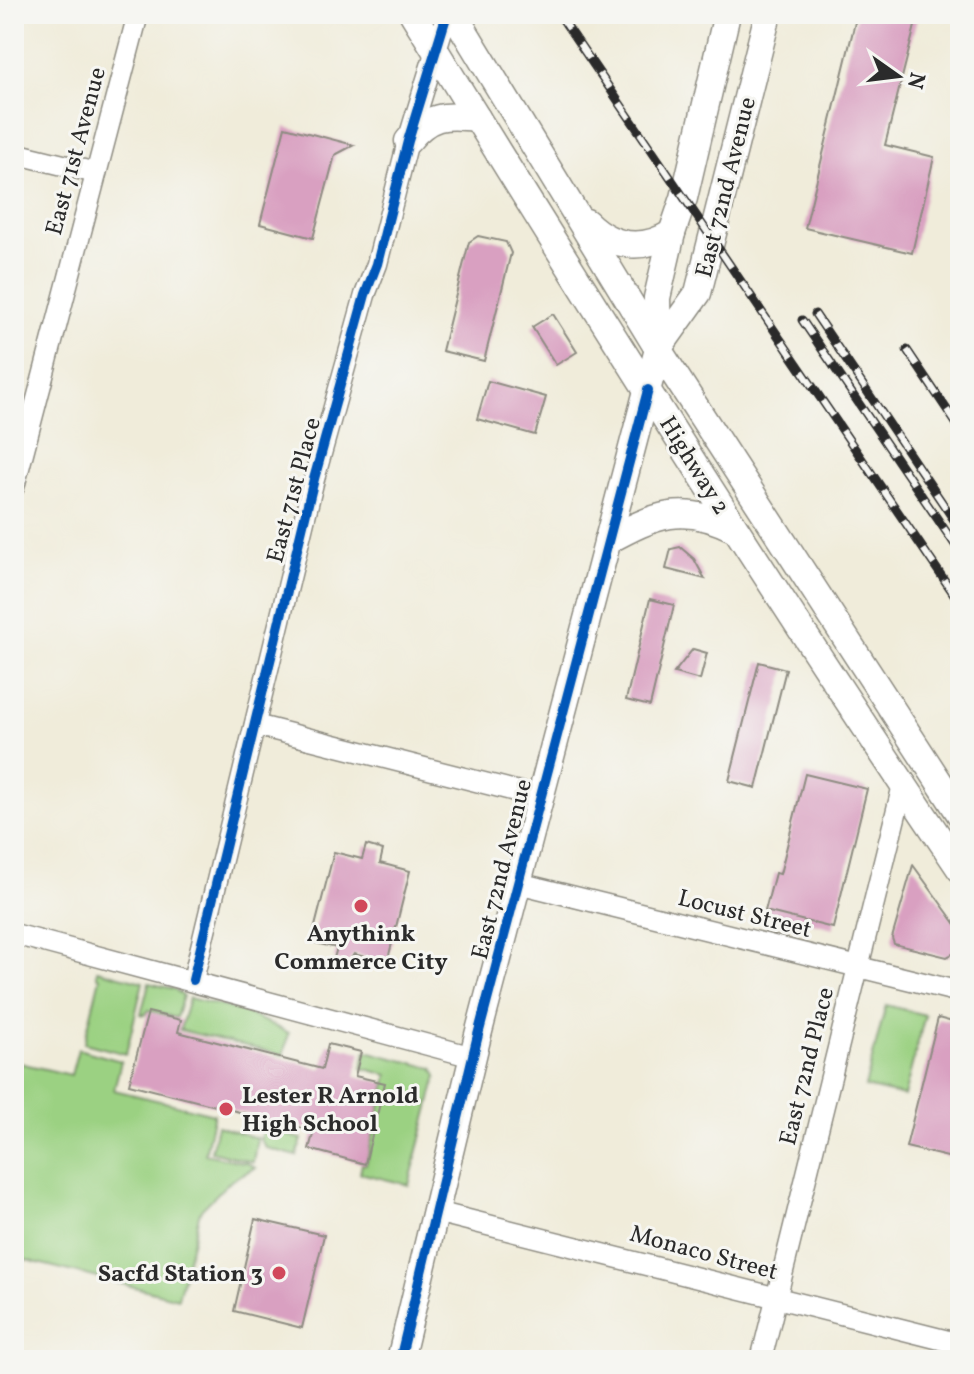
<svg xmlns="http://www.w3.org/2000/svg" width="974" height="1374" font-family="Vollkorn,serif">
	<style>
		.green { fill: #9bd182; stroke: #637e56; stroke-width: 2 }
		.building { fill: #d9a0c1 }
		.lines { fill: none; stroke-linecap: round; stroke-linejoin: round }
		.minor-casing { stroke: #8e8c82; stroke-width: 23 }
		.major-casing { stroke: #8e8c82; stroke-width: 29 }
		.minor { stroke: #fff; stroke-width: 20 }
		.major { stroke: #fff; stroke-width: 26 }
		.rail-casing { stroke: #2b2b2b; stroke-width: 9 }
		.rail { stroke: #f6f6f2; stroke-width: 6; stroke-dasharray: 18; stroke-linecap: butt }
		.cycleway-casing { stroke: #f6f6f2; stroke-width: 15 }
		.cycleway { stroke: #0057b8; stroke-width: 10 }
		.poi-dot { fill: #d1495b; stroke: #f6f6f2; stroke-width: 3 }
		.labels { text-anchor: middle; stroke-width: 6; stroke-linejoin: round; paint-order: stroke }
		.street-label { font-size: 24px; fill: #2b2b2b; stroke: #f6f6f2 }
		.poi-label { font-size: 24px; font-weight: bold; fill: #2b2b2b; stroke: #f6f6f2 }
	</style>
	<rect width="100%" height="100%" fill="#f6f6f2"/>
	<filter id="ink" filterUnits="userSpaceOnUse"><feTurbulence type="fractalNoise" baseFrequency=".0125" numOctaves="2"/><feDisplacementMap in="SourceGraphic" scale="16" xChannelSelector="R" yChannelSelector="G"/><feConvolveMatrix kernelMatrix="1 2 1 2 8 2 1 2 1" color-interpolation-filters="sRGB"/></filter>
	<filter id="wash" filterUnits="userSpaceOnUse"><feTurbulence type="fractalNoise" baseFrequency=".006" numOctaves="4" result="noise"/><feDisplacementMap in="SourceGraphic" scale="32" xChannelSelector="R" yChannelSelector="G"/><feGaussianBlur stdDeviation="1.8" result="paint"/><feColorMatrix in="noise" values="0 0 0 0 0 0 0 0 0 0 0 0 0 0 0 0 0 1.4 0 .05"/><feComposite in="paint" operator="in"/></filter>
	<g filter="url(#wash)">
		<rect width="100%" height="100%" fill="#f0ecda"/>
		<g class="green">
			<polygon points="97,970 143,982 126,1054 84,1043 100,978 97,976"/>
			<polygon points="149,983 174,989 183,996 176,1018 149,1010 145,1015 141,1014"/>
			<polygon points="189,998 242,1011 289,1033 283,1055 180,1030"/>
			<polygon points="886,1005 925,1015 904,1096 865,1087"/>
			<polygon points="78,1049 121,1061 114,1090 214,1114 205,1154 247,1163 255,1168 231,1180 200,1211 178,1298 14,1257 14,1064 15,1062 71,1075"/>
			<polygon points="366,1051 433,1068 437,1076 409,1185 360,1173 362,1164 366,1164 388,1075 362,1068"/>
			<polygon points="217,1126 257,1138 253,1162 211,1151"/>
			<polygon points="266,1130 302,1139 297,1156 266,1148 260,1139 262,1133"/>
		</g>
		<g id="blocks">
			<g class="building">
				<polygon points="857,14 918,14 885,145 934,157 912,253 805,228"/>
				<polygon points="285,127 354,145 335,155 313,238 260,224"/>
				<polygon points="478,236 506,242 511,253 484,361 442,351 469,242"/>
				<polygon points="553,314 577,352 556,365 532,327"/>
				<polygon points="488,381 546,397 535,435 477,419"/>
				<polygon points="680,547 694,559 705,579 666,569 671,549"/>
				<polygon points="650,599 674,605 650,706 626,700"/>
				<polygon points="693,649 707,653 700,680 674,673"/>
				<polygon points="759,662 786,669 756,788 729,781"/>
				<polygon points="805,774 867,789 833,928 765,911 775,873 780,874"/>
				<polygon points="366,845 383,850 380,863 410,871 387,963 354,954 346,966 334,958 337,948 311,942 334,852 362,859"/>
				<polygon points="913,865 960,930 960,950 947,957 894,944 892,938"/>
				<polygon points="148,1012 181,1020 178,1032 322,1069 328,1044 361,1052 355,1076 385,1083 365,1164 309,1149 314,1131 129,1084"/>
				<polygon points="938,1018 960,1024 960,1160 906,1147"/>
				<polygon points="255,1219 324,1235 302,1328 234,1311"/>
			</g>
		</g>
	</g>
	<g filter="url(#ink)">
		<use href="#blocks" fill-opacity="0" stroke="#8e8c82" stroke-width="2"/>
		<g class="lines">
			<defs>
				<g id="minor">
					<polyline points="14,153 96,173"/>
					<polyline points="14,487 138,14"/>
					<polyline points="255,725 539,797"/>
					<polyline points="518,883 960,992"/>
					<polyline points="14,934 473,1057"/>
					<polyline points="193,980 314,479 365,295 377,264 408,141 447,14"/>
					<polyline points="436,1212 960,1344"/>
					<polyline points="761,1360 903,785"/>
				</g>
				<g id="major">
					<path d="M413,14C590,303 771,589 960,869"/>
					<polyline points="454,14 658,349 960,814"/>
					<path d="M408,141C429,115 444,114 477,118"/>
					<path d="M586,222C611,247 641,252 672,233"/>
					<polyline points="658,349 698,293 768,14"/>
					<path d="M607,541C655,515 683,502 735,529"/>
					<polyline points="400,1360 478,1035 658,349 657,298 672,233 684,198 727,14"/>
				</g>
			</defs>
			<use href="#minor" class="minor-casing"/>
			<use href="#major" class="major-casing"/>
			<use href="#minor" class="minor"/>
			<use href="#major" class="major"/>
			<defs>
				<g id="rail">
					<polyline points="559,14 960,603"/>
					<polyline points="815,314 960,529"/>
					<polyline points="802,320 960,552"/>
					<polyline points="907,350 960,429"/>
				</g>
			</defs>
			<use href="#rail" class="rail-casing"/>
			<use href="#rail" class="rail"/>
			<defs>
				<g id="cycleway">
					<polyline points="193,980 314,479 365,295 377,264 408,141 447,14"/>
					<polyline points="400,1360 478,1035 648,390"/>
				</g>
			</defs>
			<use href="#cycleway" class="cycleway-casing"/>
			<use href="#cycleway" class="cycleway"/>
		</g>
	</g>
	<g class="poi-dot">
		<circle cx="361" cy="906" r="8"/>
		<circle cx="226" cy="1109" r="8"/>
		<circle cx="279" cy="1273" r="8"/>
	</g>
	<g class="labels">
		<g class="street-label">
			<text transform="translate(75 151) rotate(-75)" y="8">East 71st Avenue</text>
			<text transform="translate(725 187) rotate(-76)" y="8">East 72nd Avenue</text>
			<text transform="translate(695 465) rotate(58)" y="8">Highway 2</text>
			<text transform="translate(293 490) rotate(-75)" y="8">East 71st Place</text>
			<text transform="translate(501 869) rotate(-76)" y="8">East 72nd Avenue</text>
			<text transform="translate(745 913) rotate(14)" y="8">Locust Street</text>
			<text transform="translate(806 1066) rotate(-76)" y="8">East 72nd Place</text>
			<text transform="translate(704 1252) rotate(15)" y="8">Monaco Street</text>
		</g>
		<g class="poi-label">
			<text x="361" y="941">Anythink<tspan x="361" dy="28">Commerce City</tspan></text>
			<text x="242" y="1103" text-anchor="start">Lester R Arnold<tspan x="242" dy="28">High School</tspan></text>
			<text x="263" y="1281" text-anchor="end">Sacfd Station 3</text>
		</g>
	</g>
	<rect width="974" height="1374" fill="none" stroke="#f6f6f2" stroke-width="48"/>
	<g transform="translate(898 76) rotate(104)" stroke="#f6f6f2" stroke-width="6" paint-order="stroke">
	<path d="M0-6L14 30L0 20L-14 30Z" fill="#2b2b2b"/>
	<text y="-12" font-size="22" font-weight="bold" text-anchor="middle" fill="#2b2b2b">N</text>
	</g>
</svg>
